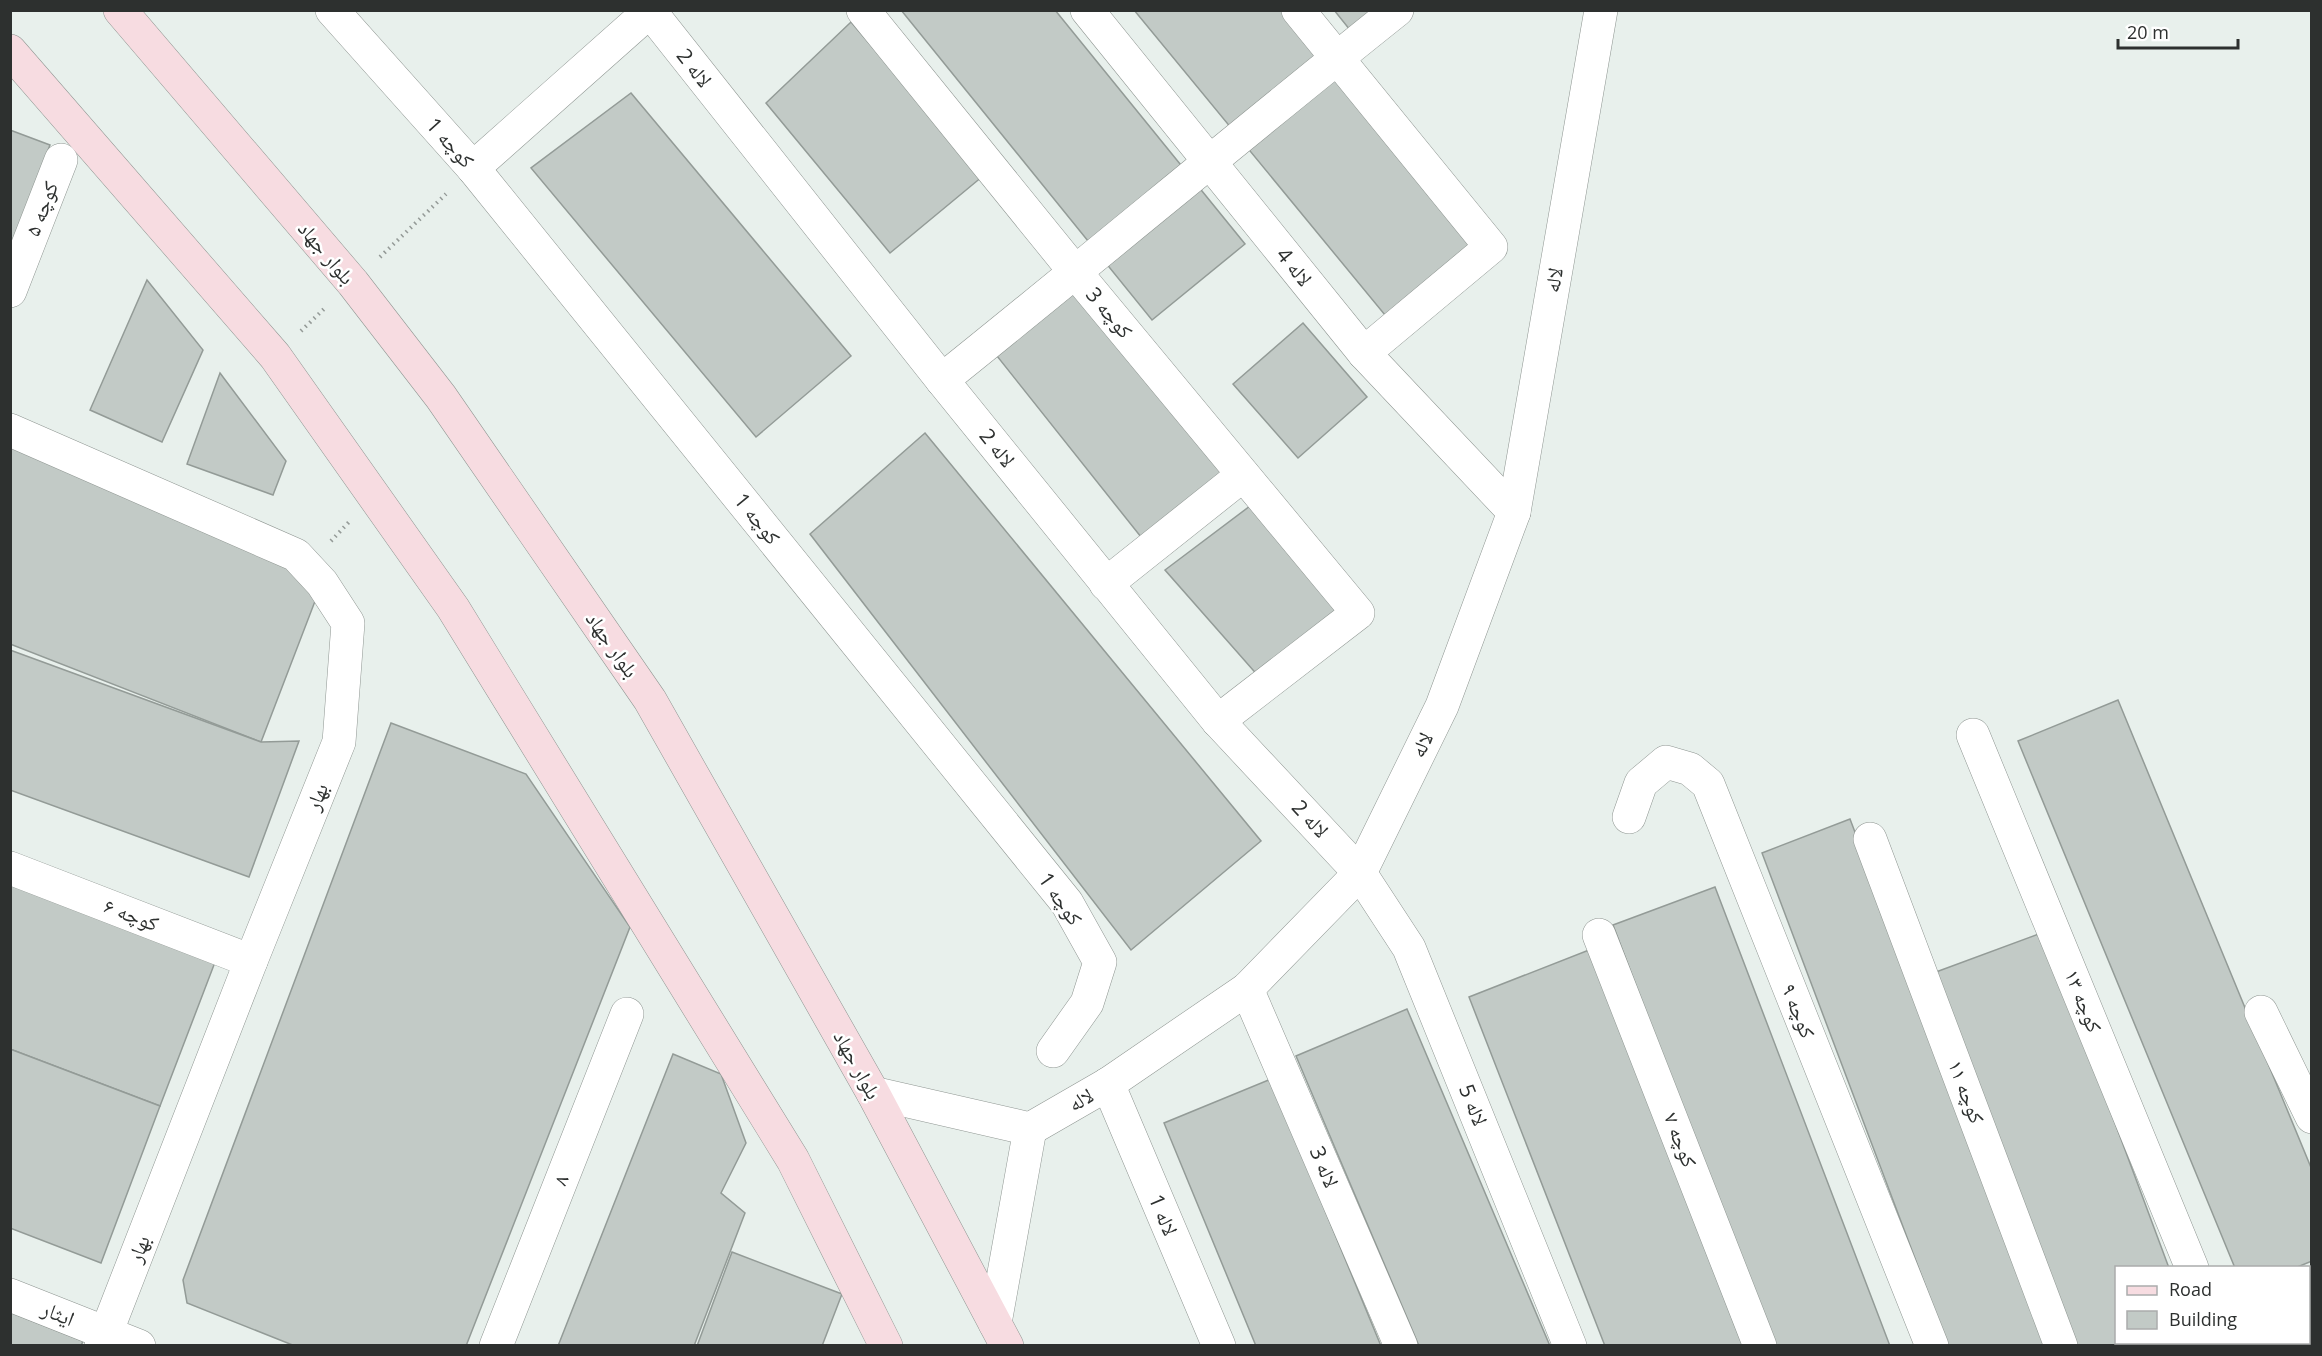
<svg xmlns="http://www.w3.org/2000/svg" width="2322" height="1356" font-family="'Open Sans','Noto Naskh Arabic',sans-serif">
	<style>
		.building { fill: #c2cac6; stroke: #939b97; stroke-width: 1.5 }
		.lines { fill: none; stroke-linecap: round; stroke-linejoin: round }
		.street-casing { stroke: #8f9692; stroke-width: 34 }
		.secondary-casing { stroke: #8f9692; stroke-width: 34 }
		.path { stroke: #949a97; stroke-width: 4; stroke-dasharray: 1.5 4.5; stroke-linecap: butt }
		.street { stroke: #fff; stroke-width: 33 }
		.secondary { stroke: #f7dce1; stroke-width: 33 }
		.labels { text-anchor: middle; stroke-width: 5; stroke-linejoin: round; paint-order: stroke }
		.street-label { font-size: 21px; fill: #2d302f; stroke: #fff }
	</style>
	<rect width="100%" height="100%" fill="#e8f0ec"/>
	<g class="building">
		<polygon points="901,10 1055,10 1245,244 1152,320"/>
		<polygon points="1134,10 1287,10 1476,239 1385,315"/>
		<polygon points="1334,10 1373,10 1350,30"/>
		<polygon points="851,22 983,176 890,253 766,103"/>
		<polygon points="631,93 851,356 756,437 531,168"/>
		<polygon points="10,130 50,145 10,250"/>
		<polygon points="147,280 203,350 162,442 90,410"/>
		<polygon points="1078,286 1233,464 1141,537 993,351"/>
		<polygon points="1303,323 1367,397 1298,458 1233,384"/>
		<polygon points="220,373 286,461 273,495 187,464"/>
		<polygon points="925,433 1261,841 1131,950 810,534"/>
		<polygon points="10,443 322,583 261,742 10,644"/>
		<polygon points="1250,506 1342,609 1260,678 1165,570"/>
		<polygon points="10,650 261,742 299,741 249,877 10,790"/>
		<polygon points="2118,700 2312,1170 2312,1261 2295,1268 2235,1268 2018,741"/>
		<polygon points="391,723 526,774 630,927 466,1346 295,1346 187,1303 183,1280"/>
		<polygon points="1850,819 2050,1346 1948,1346 1762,853"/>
		<polygon points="10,878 217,957 160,1106 10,1049"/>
		<polygon points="1715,887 1890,1346 1772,1346 1613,925"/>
		<polygon points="2044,932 2169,1268 2116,1268 2116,1342 2197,1342 2198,1346 2075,1346 1936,972"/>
		<polygon points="1589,950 1743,1346 1605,1346 1469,997"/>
		<polygon points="1407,1009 1550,1346 1419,1346 1296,1056"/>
		<polygon points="10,1049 160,1106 101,1263 10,1228"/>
		<polygon points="673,1054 721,1074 746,1143 721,1193 745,1213 694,1346 558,1346"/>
		<polygon points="1271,1079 1381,1346 1256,1346 1164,1123"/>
		<polygon points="732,1252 842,1294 822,1346 697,1346"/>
		<polygon points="10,1312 83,1341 81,1346 10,1346"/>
	</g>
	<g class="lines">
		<defs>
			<g id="street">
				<polyline points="332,10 473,168 1067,903 1100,962 1087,1003 1053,1051"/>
				<polyline points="649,10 942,380 1218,721 1360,873 1409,948 1570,1346"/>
				<polyline points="863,10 1076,273 1358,613 1218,721"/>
				<polyline points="1087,10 1364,353 1514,512"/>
				<polyline points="1298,10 1491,247 1364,353"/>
				<polyline points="473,168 651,10"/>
				<polyline points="10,291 61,160"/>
				<path d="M942,380C1094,258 1244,132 1397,10"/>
				<polyline points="10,430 296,555 322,583 348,623 339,742 251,961 101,1346"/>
				<polyline points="1106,584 1243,475"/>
				<polyline points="1973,735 2192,1268"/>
				<polyline points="1629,817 1641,783 1666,762 1690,769 1708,784 1932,1346"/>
				<polyline points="1870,839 2061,1346"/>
				<polyline points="10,868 251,961"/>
				<polyline points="1599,935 1760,1346"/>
				<polyline points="1247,989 1401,1346"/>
				<polyline points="2261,1012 2312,1117"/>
				<polyline points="1108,1084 1219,1346"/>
				<polyline points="873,1093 1030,1129"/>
				<polyline points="1030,1129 1108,1084 1247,989 1360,873 1442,706 1514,512 1601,10"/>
				<polyline points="10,1295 139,1346"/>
				<polyline points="995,1323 1030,1129"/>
				<polyline points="2223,1342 2225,1346"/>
				<polyline points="496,1346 627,1014"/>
			</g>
			<g id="secondary">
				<polyline points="120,10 353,283 441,397 650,700 873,1093 1007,1346"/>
				<polyline points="10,51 275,356 453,608 793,1160 886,1346"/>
			</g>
		</defs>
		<use href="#street" class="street-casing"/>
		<use href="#secondary" class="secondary-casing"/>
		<g class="path">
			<polyline points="380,257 446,194"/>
			<polyline points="301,331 326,307"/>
			<polyline points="331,541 349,522"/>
		</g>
		<use href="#street" class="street"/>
		<use href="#secondary" class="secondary"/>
	</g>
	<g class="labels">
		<g class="street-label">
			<text transform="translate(694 68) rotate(52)" y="7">لاله 2</text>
			<text transform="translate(450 143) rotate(48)" y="7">کوچه 1</text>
			<text transform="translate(42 209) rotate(-69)" y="7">کوچه ۵</text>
			<text transform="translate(326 253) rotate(50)" y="7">بلوار جهاد</text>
			<text transform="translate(1294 267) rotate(51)" y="7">لاله 4</text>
			<text transform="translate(1554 280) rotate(-80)" y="7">لاله</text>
			<text transform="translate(1109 313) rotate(50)" y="7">کوچه 3</text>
			<text transform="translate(997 448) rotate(51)" y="7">لاله 2</text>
			<text transform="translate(757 519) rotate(51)" y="7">کوچه 1</text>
			<text transform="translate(612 645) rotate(55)" y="7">بلوار جهاد</text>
			<text transform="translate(1422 745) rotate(-64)" y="7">لاله</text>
			<text transform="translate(317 797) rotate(-68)" y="7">بهار</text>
			<text transform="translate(1310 819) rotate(47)" y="7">لاله 2</text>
			<text transform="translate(1060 899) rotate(55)" y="7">کوچه 1</text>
			<text transform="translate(131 915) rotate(21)" y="7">کوچه ۶</text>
			<text transform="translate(2083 1001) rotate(68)" y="7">کوچه ۱۳</text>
			<text transform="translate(1798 1011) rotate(68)" y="7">کوچه ۹</text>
			<text transform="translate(857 1065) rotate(61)" y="7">بلوار جهاد</text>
			<text transform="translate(1966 1092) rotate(69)" y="7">کوچه ۱۱</text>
			<text transform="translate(1081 1100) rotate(-30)" y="7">لاله</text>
			<text transform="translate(1473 1105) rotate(68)" y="7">لاله 5</text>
			<text transform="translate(1680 1140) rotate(69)" y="7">کوچه ۷</text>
			<text transform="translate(1324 1167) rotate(67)" y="7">لاله 3</text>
			<text transform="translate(561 1180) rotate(-68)" y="7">۸</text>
			<text transform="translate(1163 1215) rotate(67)" y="7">لاله 1</text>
			<text transform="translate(139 1249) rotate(-69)" y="7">بهار</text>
			<text transform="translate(58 1314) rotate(22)" y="7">ایثار</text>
		</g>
	</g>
	<rect width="2322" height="1356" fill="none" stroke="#2d302f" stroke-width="24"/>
	<rect x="2115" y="1266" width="195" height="78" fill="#ffffff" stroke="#abacac" stroke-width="1.5"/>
	<rect x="2127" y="1286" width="30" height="9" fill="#f7dce1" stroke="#abacac" stroke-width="1.5"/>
	<text x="2169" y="1296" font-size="18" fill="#2d302f">Road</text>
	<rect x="2127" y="1311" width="30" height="18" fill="#c2cac6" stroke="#abacac" stroke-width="1.5"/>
	<text x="2169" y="1326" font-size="18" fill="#2d302f">Building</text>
	<path d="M2118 39v9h120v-9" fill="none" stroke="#2d302f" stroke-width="3"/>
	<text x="2127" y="39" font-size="18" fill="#2d302f" stroke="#ffffff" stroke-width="4.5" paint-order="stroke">20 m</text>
</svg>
